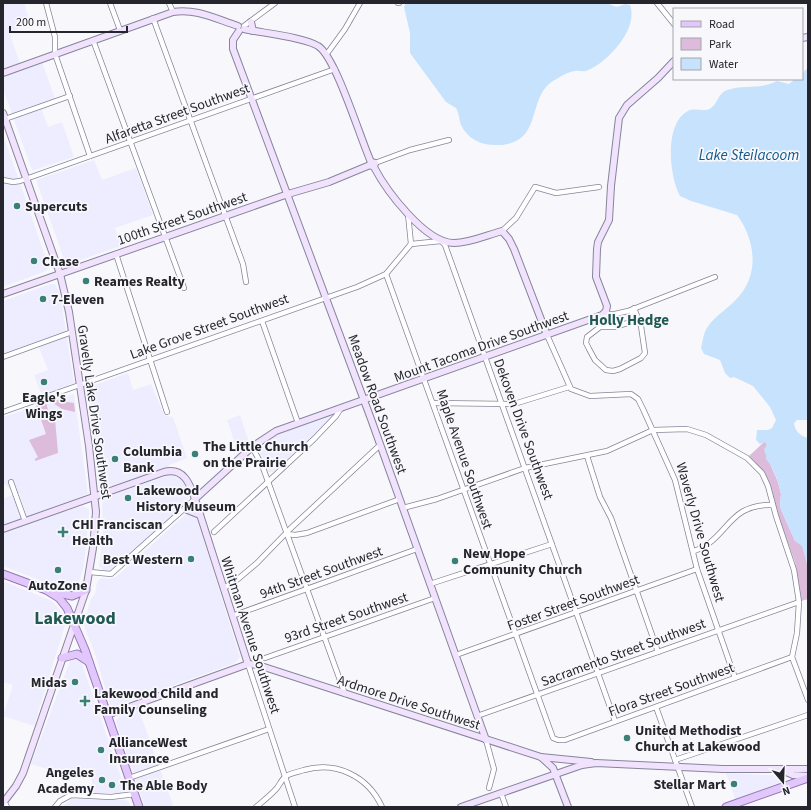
<svg xmlns="http://www.w3.org/2000/svg" width="811" height="810" font-family="'Source Sans 3',sans-serif">
	<style>
		.built { fill: #ededff }
		.green { fill: #dcbbdb }
		.water { fill: #c7e2fc }
		.lines { fill: none; stroke-linecap: round; stroke-linejoin: round }
		.street-casing { stroke: #86859a; stroke-width: 6 }
		.secondary-casing { stroke: #86859a; stroke-width: 8 }
		.primary-casing { stroke: #9476b4; stroke-width: 9 }
		.street { stroke: #fff; stroke-width: 4.5 }
		.secondary { stroke: #f1e3fe; stroke-width: 6 }
		.primary { stroke: #e2c7fd; stroke-width: 7 }
		.poi-dot { fill: #3a8078; stroke: #f8f8fc; stroke-width: 1.5 }
		.labels { text-anchor: middle; stroke-width: 3.5; stroke-linejoin: round; paint-order: stroke }
		.street-label { font-size: 14px; fill: #25252d; stroke: #f8f8fc }
		.poi-label { font-size: 14px; font-weight: bold; fill: #25252d; stroke: #f8f8fc; text-anchor: start }
		.water-label { font-size: 15px; font-style: italic; fill: #10578a; stroke: #f8f8fc }
		.neighbourhood-label { font-size: 15px; font-weight: bold; fill: #205953; stroke: #f8f8fc }
		.district-label { font-size: 18px; font-weight: bold; fill: #205953; stroke: #f8f8fc }
	</style>
	<rect width="100%" height="100%" fill="#f8f8fc"/>
	<g class="built">
		<polygon points="3,3 24,3 31,24 9,32 22,69 42,62 57,104 42,110 48,127 62,122 74,157 34,170 32,170 3,89"/>
		<polygon points="3,134 49,267 46,271 3,287"/>
		<polygon points="94,160 102,180 136,168 153,215 115,228 121,246 66,265 36,180"/>
		<polygon points="50,284 55,284 60,294 74,383 42,396 34,375 48,370 37,343 3,355 3,301"/>
		<polygon points="128,373 133,390 151,384 164,415 173,417 187,458 169,465 169,467 113,486 99,483 87,390 89,387"/>
		<polygon points="74,394 88,494 27,517 19,493 14,494 22,519 3,526 3,499 14,494 5,484 3,484 3,417"/>
		<polygon points="240,415 250,445 239,455 227,420"/>
		<polygon points="331,415 331,418 274,472 268,472 264,459 256,448 275,435"/>
		<polygon points="170,475 182,479 186,485 189,493 188,503 112,571 103,570 99,566 103,531 102,504 104,497"/>
		<polygon points="83,506 89,509 89,516 84,565 77,589 70,592 3,566 3,533 55,514"/>
		<polygon points="187,513 195,516 197,519 240,657 235,663 114,707 110,704 107,695 96,657 83,623 91,599 95,594 97,582 101,578 109,579 116,577"/>
		<polygon points="3,581 50,600 58,607 66,622 34,726 3,716 13,685 3,682"/>
		<polygon points="74,658 81,661 125,789 122,793 93,793 91,768 77,770 76,778 31,764 70,661"/>
		<polygon points="138,708 173,805 169,807 145,807 116,722 119,715"/>
		<polygon points="726,773 784,776 786,776 785,781 735,799"/>
		<polygon points="71,799 125,800 128,801 131,807 62,807"/>
	</g>
	<g class="green">
		<polygon points="66,398 67,402 74,403 75,412 62,409 53,403 54,401"/>
		<polygon points="46,402 48,410 55,419 58,453 35,461 35,459 38,457 29,440 46,434 36,405"/>
		<polygon points="765,441 767,445 765,452 778,482 781,494 780,506 782,512 795,541 801,544 803,548 808,567 808,599 801,601 795,562 776,510 770,485 764,472 749,456"/>
	</g>
	<g class="water">
		<path d="M406,3H606L617,7L625,4L630,5C639,29 607,63 586,71C583,72 578,70 575,71C567,72 560,77 553,81C526,98 544,143 499,145C483,146 468,140 461,125C459,119 459,113 456,108L446,102L410,53V33L404,7Z"/>
		<path d="M808,68V420H797L794,423C795,431 800,436 808,438V567L802,546L795,541L782,512L780,506L781,494L778,482L772,467L766,459V455L764,449L767,445L765,442L760,444L756,440L757,430H768L772,428L776,420L770,407L753,386L734,377L730,378L725,373L720,360L704,354L701,348C703,341 703,334 707,328C715,315 731,307 740,295C760,271 754,238 737,215L691,201L680,196C669,176 664,123 688,111C695,107 705,113 711,108C718,103 718,93 727,90C744,84 760,90 777,81L789,84L795,79H802V73Z"/>
	</g>
	<g class="lines">
		<defs>
			<g id="street">
				<polyline points="46,3 55,37 55,54 90,156"/>
				<polyline points="110,3 120,30"/>
				<polyline points="169,3 173,12"/>
				<polyline points="398,3 399,3"/>
				<polyline points="657,3 674,24"/>
				<polyline points="153,18 243,264 246,282"/>
				<polyline points="244,26 275,3"/>
				<polyline points="93,40 184,288"/>
				<polyline points="326,55 345,29 360,3"/>
				<polyline points="5,119 70,96"/>
				<polyline points="375,163 410,150 449,140"/>
				<polyline points="3,180 13,182 20,181 335,69"/>
				<polyline points="408,214 411,244"/>
				<polyline points="502,231 516,218 535,187 556,193 599,187"/>
				<polyline points="116,254 167,412"/>
				<polyline points="386,274 553,738 558,740 565,740 792,657"/>
				<polyline points="634,308 641,326 645,353 641,358 620,369 613,371 606,370 595,360 589,349 586,343 587,337 600,327 614,327 638,320"/>
				<polyline points="631,310 635,321"/>
				<polyline points="604,314 615,314 628,311 715,277"/>
				<polyline points="262,321 298,423"/>
				<polyline points="547,335 571,389 590,396 631,394 638,399 643,409 675,480 697,569 735,678"/>
				<polyline points="3,357 72,332"/>
				<polyline points="434,403 514,404 569,387"/>
				<polyline points="3,412 357,287 386,274 411,244 441,241 445,245 615,721"/>
				<polyline points="252,447 262,465 345,694"/>
				<polyline points="587,456 600,497 611,518 658,652"/>
				<polyline points="11,482 25,521"/>
				<polyline points="403,508 437,499 525,468 607,451 653,430 687,429 706,435 747,458 762,473 768,486 776,516 794,570 799,602 797,633 792,657 808,700"/>
				<polyline points="214,532 314,439 336,416 341,408"/>
				<polyline points="287,534 295,535 307,533 400,499"/>
				<path d="M694,551C729,539 727,503 773,505"/>
				<polyline points="90,572 111,574 195,499"/>
				<polyline points="430,584 552,544"/>
				<polyline points="224,588 238,579 257,563 290,529 380,445"/>
				<polyline points="232,616 417,549"/>
				<polyline points="456,655 697,569"/>
				<polyline points="265,658 435,598"/>
				<polyline points="248,664 295,807"/>
				<polyline points="656,707 692,807"/>
				<polyline points="477,716 799,602"/>
				<polyline points="486,740 494,769 489,788"/>
				<polyline points="675,760 808,715"/>
				<polyline points="129,778 269,729"/>
				<polyline points="501,793 506,807"/>
				<polyline points="4,801 7,807"/>
				<polyline points="55,807 60,801 71,795 111,797 135,794"/>
				<path d="M256,807C263,801 271,795 277,788C280,784 282,779 286,776C291,773 298,772 304,770C336,761 368,776 382,807"/>
			</g>
			<g id="secondary">
				<polyline points="251,22 253,31"/>
				<path d="M244,29C262,33 304,37 318,46C336,57 360,138 371,162"/>
				<polyline points="239,31 233,40 233,49 371,419 486,740"/>
				<polyline points="802,38 808,37"/>
				<path d="M3,73L173,12C196,8 216,19 238,26"/>
				<polyline points="3,113 60,274 69,312 89,446 96,512 93,548 86,590 23,773 16,786 3,803"/>
				<path d="M374,167L375,163L371,162L370,165L374,167C386,190 425,243 454,243C470,243 487,235 502,231L509,239L514,249L547,335"/>
				<polyline points="3,294 288,194 329,182 370,165"/>
				<polyline points="195,499 252,447 276,431 602,315 606,311 607,306 596,277 597,249 598,242 609,220 611,186 619,118 627,105 658,78 674,61"/>
				<polyline points="185,509 200,515"/>
				<path d="M3,529L164,472C184,467 190,484 195,499L248,664"/>
				<polyline points="107,715 248,664 258,665 541,757 553,768 568,807"/>
				<polyline points="541,757 591,762"/>
				<polyline points="784,771 793,775 808,776"/>
				<polyline points="461,807 582,765 596,763 723,769 808,769"/>
			</g>
			<g id="primary">
				<polyline points="3,574 46,590 59,598 67,608 85,650 139,807"/>
				<polyline points="54,592 72,596 86,590"/>
				<polyline points="62,658 77,654 89,662"/>
				<polyline points="726,807 808,778"/>
			</g>
		</defs>
		<use href="#street" class="street-casing"/>
		<use href="#secondary" class="secondary-casing"/>
		<use href="#primary" class="primary-casing"/>
		<use href="#street" class="street"/>
		<use href="#secondary" class="secondary"/>
		<use href="#primary" class="primary"/>
	</g>
	<g class="poi-dot">
		<circle cx="17" cy="206" r="4"/>
		<circle cx="34" cy="261" r="4"/>
		<circle cx="86" cy="281" r="4"/>
		<circle cx="43" cy="299" r="4"/>
		<circle cx="44" cy="382" r="4"/>
		<circle cx="195" cy="454" r="4"/>
		<circle cx="115" cy="459" r="4"/>
		<circle cx="128" cy="498" r="4"/>
		<path d="M61 526h4v4h4v4h-4v4h-4v-4h-4v-4h4z"/>
		<circle cx="191" cy="559" r="4"/>
		<circle cx="455" cy="561" r="4"/>
		<circle cx="58" cy="570" r="4"/>
		<circle cx="75" cy="682" r="4"/>
		<path d="M83 695h4v4h4v4h-4v4h-4v-4h-4v-4h4z"/>
		<circle cx="627" cy="738" r="4"/>
		<circle cx="101" cy="750" r="4"/>
		<circle cx="102" cy="780" r="4"/>
		<circle cx="734" cy="784" r="4"/>
		<circle cx="112" cy="785" r="4"/>
	</g>
	<g class="labels">
		<g class="street-label">
			<text transform="translate(177 113) rotate(-20)" y="5">Alfaretta Street Southwest</text>
			<text transform="translate(182 218) rotate(-19)" y="5">100th Street Southwest</text>
			<text transform="translate(209 326) rotate(-20)" y="5">Lake Grove Street Southwest</text>
			<text transform="translate(481 346) rotate(-20)" y="5">Mount Tacoma Drive Southwest</text>
			<text transform="translate(378 404) rotate(70)" y="5">Meadow Road Southwest</text>
			<text transform="translate(95 412) rotate(82)" y="5">Gravelly Lake Drive Southwest</text>
			<text transform="translate(524 429) rotate(70)" y="5">Dekoven Drive Southwest</text>
			<text transform="translate(465 459) rotate(71)" y="5">Maple Avenue Southwest</text>
			<text transform="translate(701 532) rotate(74)" y="5">Waverly Drive Southwest</text>
			<text transform="translate(321 572) rotate(-20)" y="5">94th Street Southwest</text>
			<text transform="translate(573 602) rotate(-20)" y="5">Foster Street Southwest</text>
			<text transform="translate(346 617) rotate(-19)" y="5">93rd Street Southwest</text>
			<text transform="translate(251 635) rotate(72)" y="5">Whitman Avenue Southwest</text>
			<text transform="translate(623 652) rotate(-20)" y="5">Sacramento Street Southwest</text>
			<text transform="translate(671 689) rotate(-20)" y="5">Flora Street Southwest</text>
			<text transform="translate(409 702) rotate(18)" y="5">Ardmore Drive Southwest</text>
		</g>
		<g class="poi-label">
			<text x="25" y="211">Supercuts</text>
			<text x="42" y="266">Chase</text>
			<text x="94" y="286">Reames Realty</text>
			<text x="51" y="304">7-Eleven</text>
			<text x="44" y="402" text-anchor="middle">Eagle's<tspan x="44" dy="16">Wings</tspan></text>
			<text x="203" y="451">The Little Church<tspan x="203" dy="16">on the Prairie</tspan></text>
			<text x="123" y="456">Columbia<tspan x="123" dy="16">Bank</tspan></text>
			<text x="136" y="495">Lakewood<tspan x="136" dy="16">History Museum</tspan></text>
			<text x="72" y="529">CHI Franciscan<tspan x="72" dy="16">Health</tspan></text>
			<text x="463" y="558">New Hope<tspan x="463" dy="16">Community Church</tspan></text>
			<text x="183" y="564" text-anchor="end">Best Western</text>
			<text x="58" y="590" text-anchor="middle">AutoZone</text>
			<text x="67" y="687" text-anchor="end">Midas</text>
			<text x="94" y="698">Lakewood Child and<tspan x="94" dy="16">Family Counseling</tspan></text>
			<text x="635" y="735">United Methodist<tspan x="635" dy="16">Church at Lakewood</tspan></text>
			<text x="109" y="747">AllianceWest<tspan x="109" dy="16">Insurance</tspan></text>
			<text x="94" y="777" text-anchor="end">Angeles<tspan x="94" dy="16">Academy</tspan></text>
			<text x="726" y="789" text-anchor="end">Stellar Mart</text>
			<text x="120" y="790">The Able Body</text>
		</g>
		<g class="water-label">
			<text x="749" y="160">Lake Steilacoom</text>
		</g>
		<g class="neighbourhood-label">
			<text x="629" y="325">Holly Hedge</text>
		</g>
		<g class="district-label">
			<text x="75" y="624">Lakewood</text>
		</g>
	</g>
	<rect width="811" height="810" fill="none" stroke="#25252d" stroke-width="8"/>
	<rect x="673" y="8" width="130" height="72" fill="#f8f8fc" stroke="#a4a4a9"/>
	<rect x="681" y="21" width="20" height="6" fill="#e2c7fd" stroke="#a4a4a9"/>
	<text x="709" y="28" font-size="12" fill="#25252d">Road</text>
	<rect x="681" y="38" width="20" height="12" fill="#dcbbdb" stroke="#a4a4a9"/>
	<text x="709" y="48" font-size="12" fill="#25252d">Park</text>
	<rect x="681" y="58" width="20" height="12" fill="#c7e2fc" stroke="#a4a4a9"/>
	<text x="709" y="68" font-size="12" fill="#25252d">Water</text>
	<g transform="translate(783 782) rotate(161)" stroke="#f8f8fc" stroke-width="3" paint-order="stroke">
	<path d="M0-3L7 15L0 10L-7 15Z" fill="#25252d"/>
	<text y="-6" font-size="11" font-weight="bold" text-anchor="middle" fill="#25252d">N</text>
	</g>
	<path d="M10 26v6h117v-6" fill="none" stroke="#25252d" stroke-width="2"/>
	<text x="16" y="26" font-size="12" fill="#25252d" stroke="#f8f8fc" stroke-width="3" paint-order="stroke">200 m</text>
</svg>
